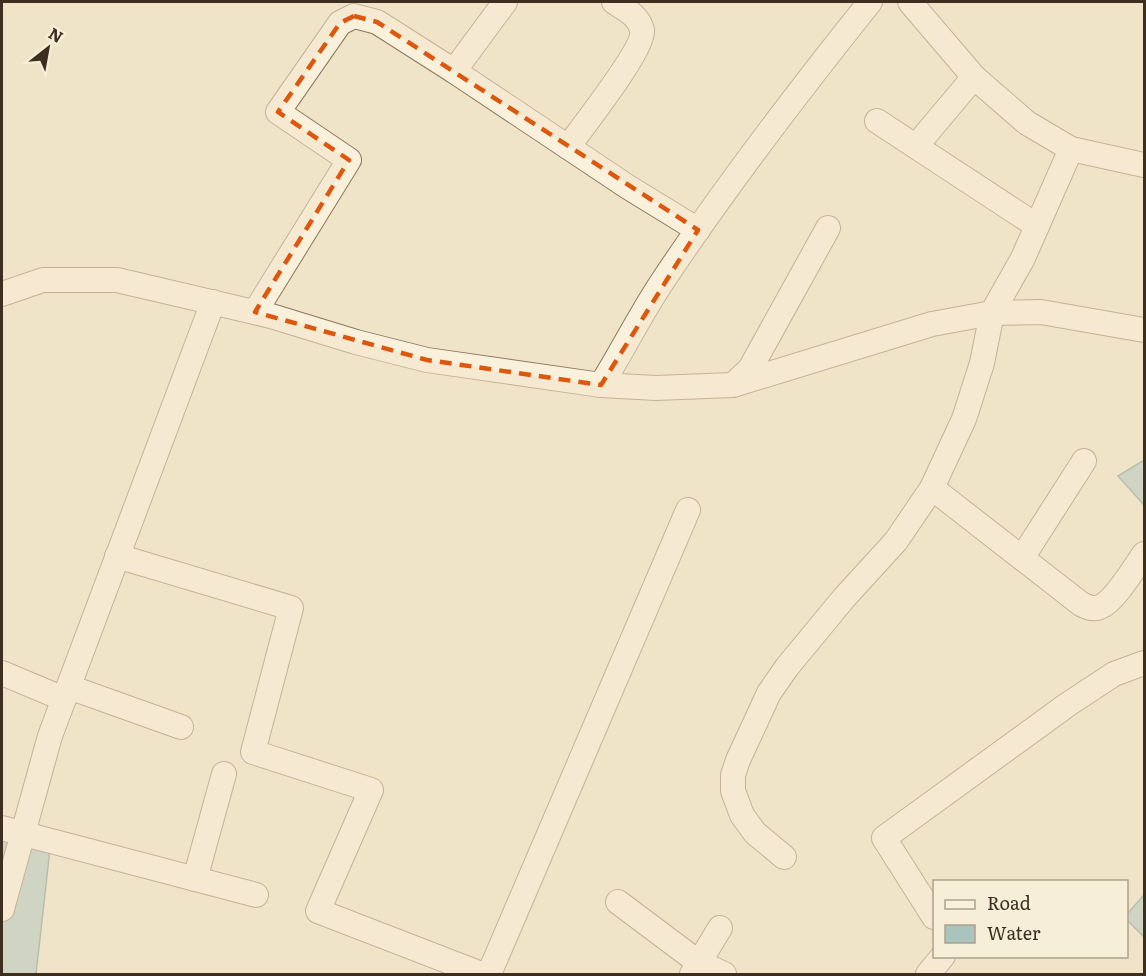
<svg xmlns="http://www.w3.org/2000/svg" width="1146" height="976" font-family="Literata,serif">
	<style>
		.water { fill: #a9c4bc; stroke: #6f938a; stroke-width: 1.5 }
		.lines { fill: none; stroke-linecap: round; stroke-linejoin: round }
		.minor-casing { stroke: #8d765c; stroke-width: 26 }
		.minor { stroke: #faf1dc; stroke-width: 24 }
		.marked { fill: none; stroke: #df570d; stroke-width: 4.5; stroke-dasharray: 12 8; stroke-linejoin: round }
	</style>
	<rect width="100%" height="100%" fill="#f0e4c8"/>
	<g class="water">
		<polygon points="1144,460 1144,505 1118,476"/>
		<polygon points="2,817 50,849 36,974 2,974"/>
		<polygon points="1144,895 1144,937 1126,919 1127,914"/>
	</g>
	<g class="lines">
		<defs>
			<g id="minor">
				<polyline points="910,2 974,77 1027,123 1071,149 1144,165"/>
				<polyline points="454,71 628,187 698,230"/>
				<polyline points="877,121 1037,226"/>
				<polyline points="916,146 974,77"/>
				<path d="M568,147C581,129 645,48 642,30C639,16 625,9 614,2"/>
				<polyline points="2,294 43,280 117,280 271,316 356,342 427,360 601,385 656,388 733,385 932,324 992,313 1041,312 1144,330"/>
				<polyline points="255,312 349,160 278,112 340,23 354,16 377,22 454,71 505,2"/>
				<polyline points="735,383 750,369 828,228"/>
				<path d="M601,385C623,350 641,313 664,279C728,183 798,92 870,2"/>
				<path d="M932,488L1081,604C1087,607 1093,610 1100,607C1115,601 1134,568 1144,554"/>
				<polyline points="117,556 291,608 253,752 371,790 318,911 481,974"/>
				<polyline points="1022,558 1084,461"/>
				<polyline points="2,673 64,699"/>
				<polyline points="69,687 181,727"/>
				<polyline points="2,828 256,895"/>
				<polyline points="784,857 755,833 742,815 733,791 733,775 738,760 769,693 787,667 844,598 896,541 932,488 964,419 982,363 992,313 1023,258 1071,149"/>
				<polyline points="195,879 224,774"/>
				<polyline points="618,902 698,962 724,974"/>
				<polyline points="2,909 50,736 213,302"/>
				<polyline points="934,917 884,838 1067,705 1114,674 1144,663"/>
				<polyline points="489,974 688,510"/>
				<polyline points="692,974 720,928"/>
				<polyline points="928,974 943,956"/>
			</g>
		</defs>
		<use href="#minor" class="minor-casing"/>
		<use href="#minor" class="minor"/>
	</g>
	<path d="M0 0H1146V976H0ZM354,16L377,22L698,230L601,385L427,360L255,312L349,160L278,112L340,23Z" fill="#f0e4c8" fill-opacity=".55" fill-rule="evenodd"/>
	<path class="marked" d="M354,16L377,22L698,230L601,385L427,360L255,312L349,160L278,112L340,23Z"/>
	<rect width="1146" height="976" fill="none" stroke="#3d2e20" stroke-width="6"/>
	<rect x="933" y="880" width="195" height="78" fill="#f7eed8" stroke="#ada18e" stroke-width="1.5"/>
	<rect x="945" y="900" width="30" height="9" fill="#faf1dc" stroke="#ada18e" stroke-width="1.5"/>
	<text x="987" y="910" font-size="18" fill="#3d2e20">Road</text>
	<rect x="945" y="925" width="30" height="18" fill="#a9c4bc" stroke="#ada18e" stroke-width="1.5"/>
	<text x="987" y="940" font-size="18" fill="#3d2e20">Water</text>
	<g transform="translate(48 48) rotate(31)" stroke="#f7eed8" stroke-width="4.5" paint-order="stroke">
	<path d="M0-4.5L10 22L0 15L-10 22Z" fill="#3d2e20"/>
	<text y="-9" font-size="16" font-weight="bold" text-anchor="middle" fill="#3d2e20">N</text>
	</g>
</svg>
